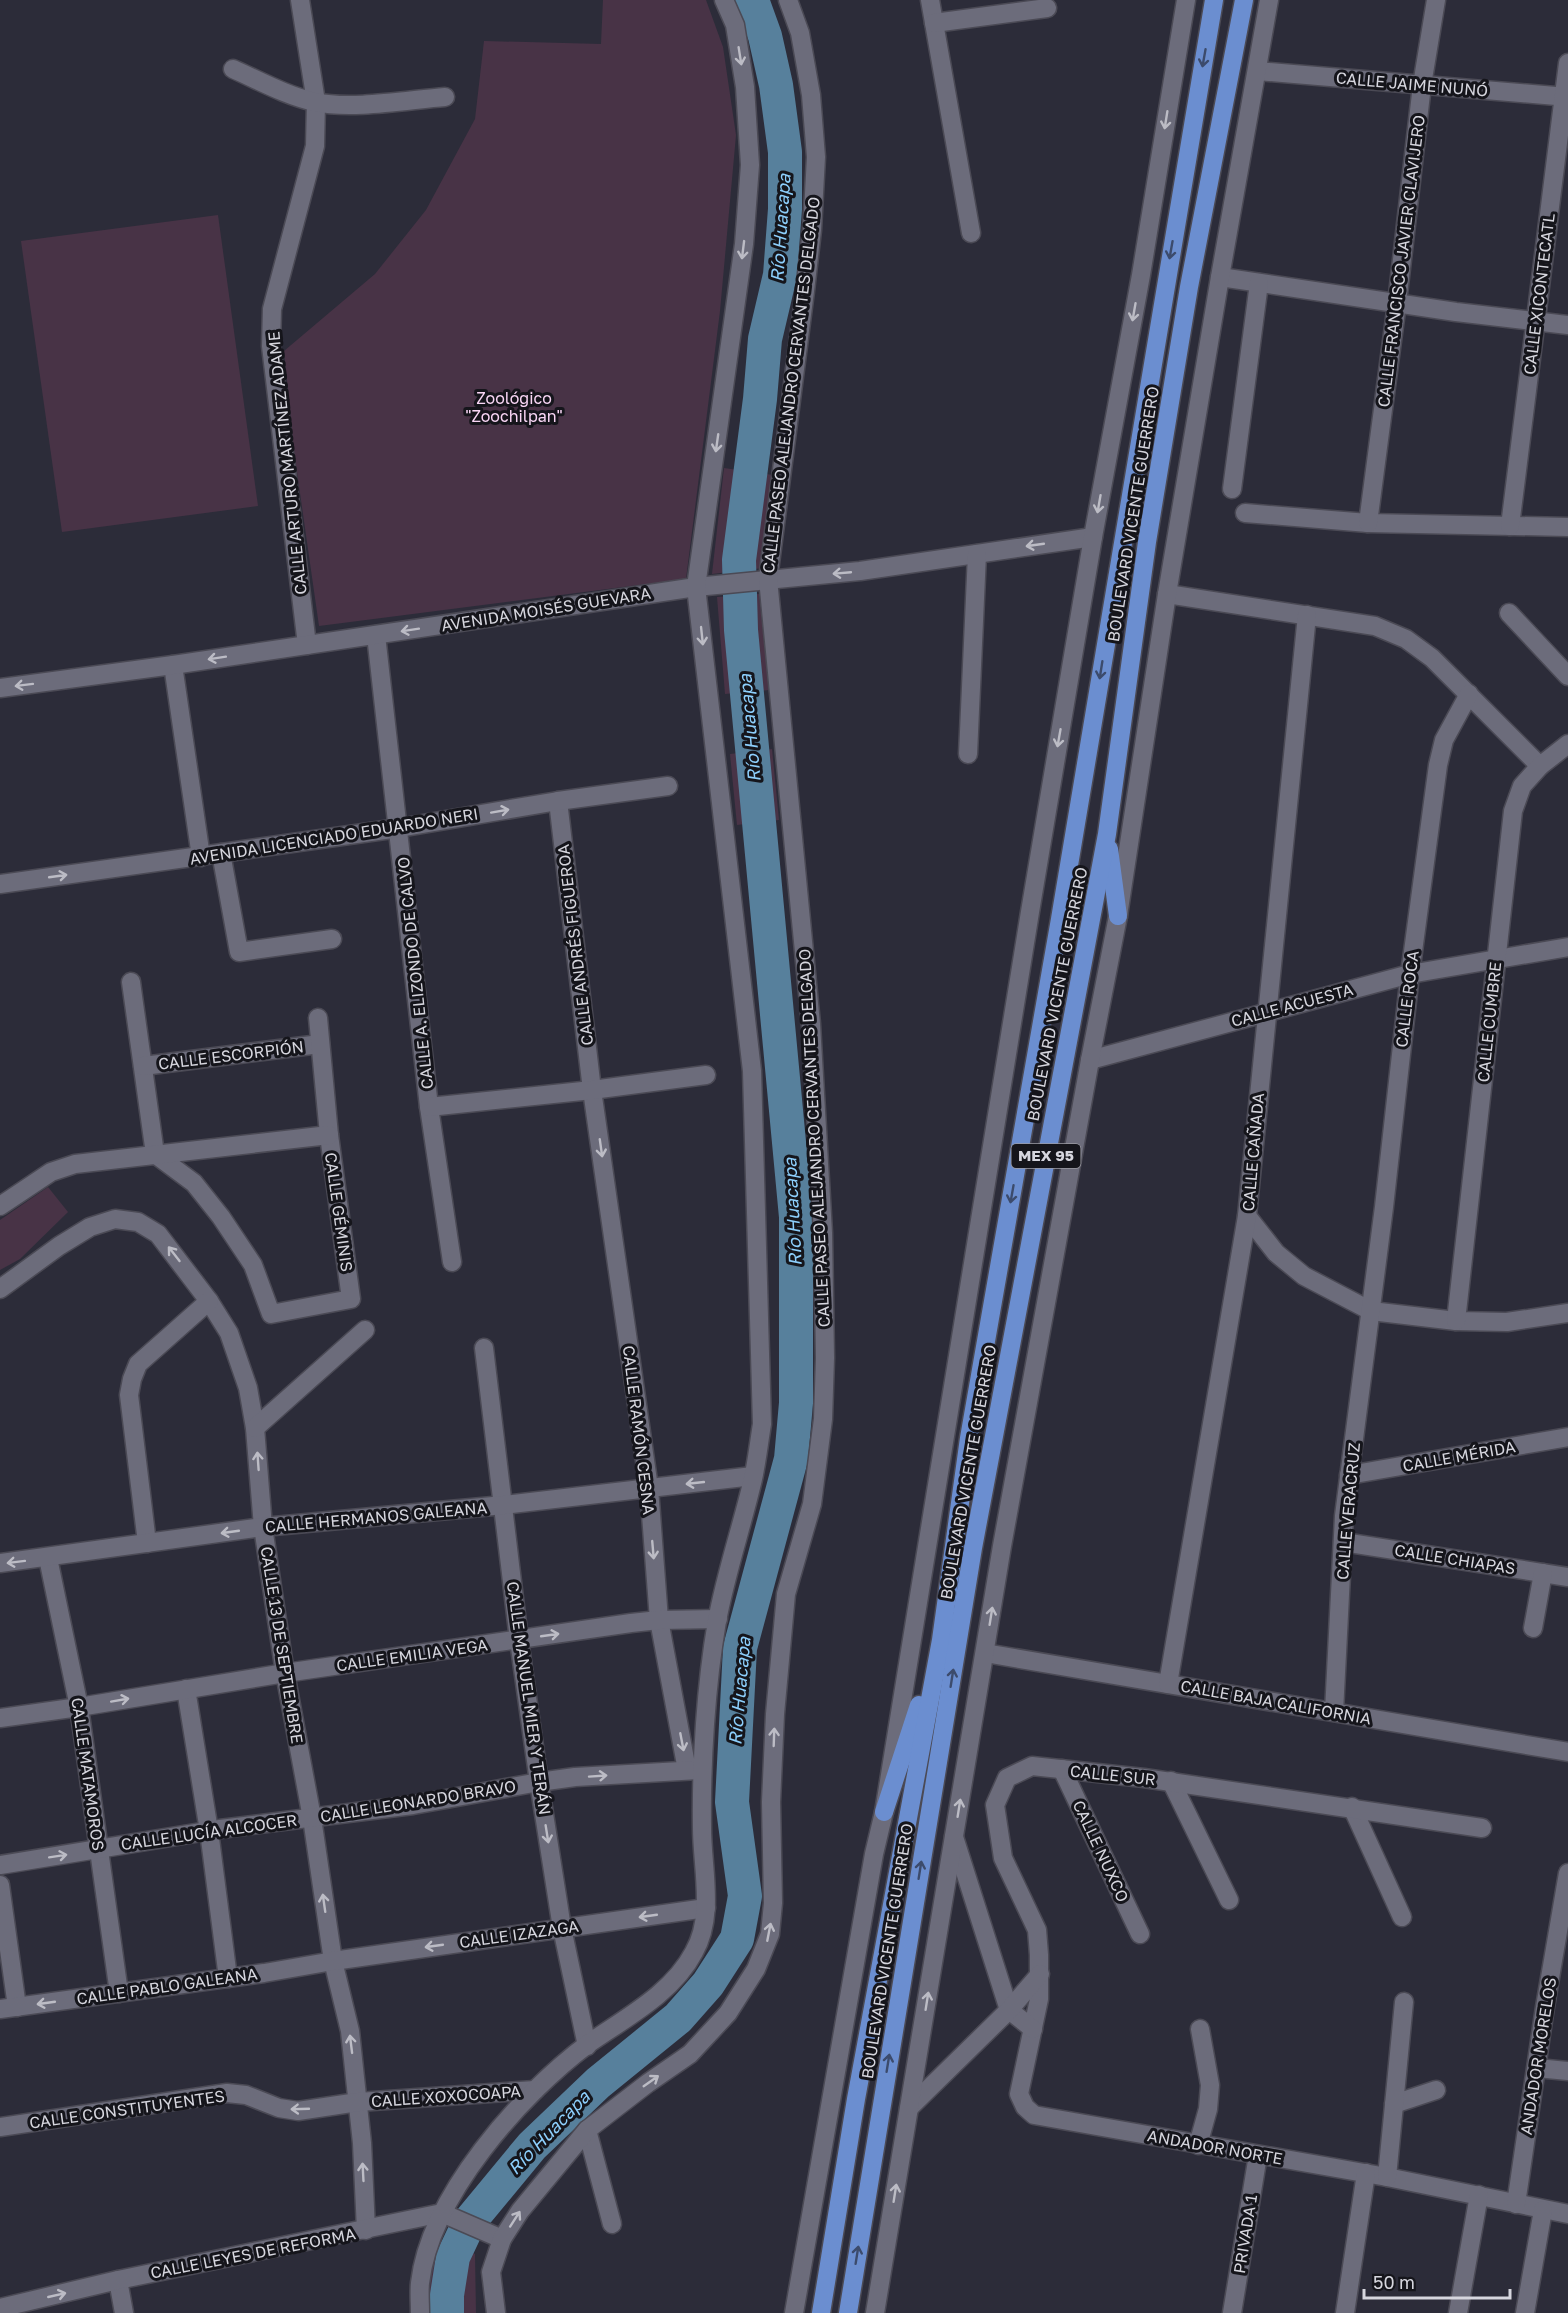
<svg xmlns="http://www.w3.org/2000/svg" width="1568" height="2313" font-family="'Golos Text',sans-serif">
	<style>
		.green { fill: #483346 }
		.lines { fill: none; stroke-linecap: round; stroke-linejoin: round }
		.river { stroke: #57809c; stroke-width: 34 }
		.street-casing { stroke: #4b4a55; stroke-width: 21 }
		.secondary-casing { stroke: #4b4a55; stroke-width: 21 }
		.highway-casing { stroke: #4b4a55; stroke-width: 21 }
		.street { stroke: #6c6c7b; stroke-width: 18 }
		.secondary { stroke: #6c6c7b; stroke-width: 18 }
		.highway { stroke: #6b8ed0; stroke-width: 18 }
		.oneway { stroke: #bcbcc5 }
		.oneway2 { stroke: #3c4b6c }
		.labels { text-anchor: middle; stroke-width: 6; stroke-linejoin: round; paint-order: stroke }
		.shield { fill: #15151b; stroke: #9c9ca4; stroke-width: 1.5 }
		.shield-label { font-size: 15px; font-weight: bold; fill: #d6d6de }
		.street-label { font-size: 16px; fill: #d6d6de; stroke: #15151b }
		.park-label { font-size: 16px; fill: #f9d6f5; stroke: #15151b }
		.water-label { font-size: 18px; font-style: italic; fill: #8dcffc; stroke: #15151b }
	</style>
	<rect width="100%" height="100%" fill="#2c2c39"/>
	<g class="green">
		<polygon points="603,0 706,0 723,47 736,135 720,311 686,579 319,626 294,451 284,351 375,274 426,210 475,119 484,41 601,44"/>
		<polygon points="218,215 258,506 62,532 21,241"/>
		<polygon points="724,468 773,475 763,568 712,574"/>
		<polygon points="759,594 769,690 725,694 717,597"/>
		<polygon points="772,749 779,820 737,825 730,754"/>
		<polygon points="48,1187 68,1212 20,1259 0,1270 0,1220"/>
		<polygon points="433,2236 442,2240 434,2271 433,2313 421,2313"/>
		<polygon points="465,2250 475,2254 476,2313 464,2313 462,2267"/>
	</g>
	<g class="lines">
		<polyline class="river" points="447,2313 447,2295 453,2257 470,2221 532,2146 598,2083 678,2018 708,1984 737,1939 745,1896 732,1802 740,1648 791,1459 796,1403 796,1217 741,630 739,560 760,399 765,339 780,275 785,209 785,152 776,85 765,36 752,0"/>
		<defs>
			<g id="street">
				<polyline points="300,0 316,102 315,146 272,309 271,346 307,645"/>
				<polyline points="930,0 971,233"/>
				<polyline points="934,23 1047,8"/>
				<path d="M233,69C260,81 287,96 315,102C352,110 407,100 445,97"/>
				<polyline points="1257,71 1568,97"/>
				<polyline points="1220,277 1456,312 1568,325"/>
				<polyline points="1232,489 1259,283"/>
				<polyline points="1245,513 1368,523 1568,527"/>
				<polyline points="1368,523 1397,303 1422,85 1436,0"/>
				<polyline points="1510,526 1568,63"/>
				<polyline points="1167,594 1375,626 1406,639 1432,658 1540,766"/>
				<polyline points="1509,613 1568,676"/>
				<polyline points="376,635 429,1107 452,1262"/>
				<polyline points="173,665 201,857"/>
				<polyline points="0,688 173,665 696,587 860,571 1093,537"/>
				<polyline points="968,754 977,554"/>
				<polyline points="558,801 592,1090 649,1488 659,1620 687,1770"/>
				<polyline points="221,853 239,952 332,939"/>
				<polyline points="0,884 399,828 558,801 668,786"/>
				<polyline points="131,982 155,1154"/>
				<polyline points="1090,1060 1410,974 1568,947"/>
				<polyline points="143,1066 320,1044"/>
				<polyline points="429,1107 592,1090 706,1075"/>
				<polyline points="155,1154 194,1183 221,1217 253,1265 271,1314 351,1299 329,1135 318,1018"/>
				<polyline points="0,1206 51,1172 75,1164 329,1135"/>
				<polyline points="1247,1216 1276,1253 1304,1276 1371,1311 1456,1321 1507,1322 1568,1313"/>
				<polyline points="0,1289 59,1246 90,1227 115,1219 138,1222 158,1234 209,1301 229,1333 248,1388 255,1428 263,1527 285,1673 312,1818 333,1961 350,2031 362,2143 366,2230"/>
				<polyline points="1456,1321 1513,811 1522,786 1540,766 1568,744"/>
				<polyline points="484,1348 519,1640 539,1782 562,1928 587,2046"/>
				<polyline points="255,1428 365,1330"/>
				<polyline points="1349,1475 1568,1437"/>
				<polyline points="1343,1542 1568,1577"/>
				<polyline points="147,1543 129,1395 132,1379 138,1364 209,1301"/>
				<polyline points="48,1558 79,1707 119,1993"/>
				<polyline points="0,1563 263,1527 504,1505 753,1476"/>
				<polyline points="1533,1628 1543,1573"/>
				<polyline points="985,1653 1568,1752"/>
				<polyline points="1168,1684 1247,1216 1307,615"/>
				<polyline points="186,1689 209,1831 228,1978"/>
				<polyline points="1334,1712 1344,1516 1384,1207 1410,974 1438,765 1444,740 1469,694"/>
				<polyline points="0,1718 79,1707 285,1673 631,1623 659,1620 718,1619"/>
				<polyline points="1062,1769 1140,1934"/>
				<polyline points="1171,1781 1229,1900"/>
				<polyline points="1352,1807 1402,1917"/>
				<polyline points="1482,1828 1144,1778 1032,1766 1007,1778 995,1805 1003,1858 1037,1930 1039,1955 1039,1999 1019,2094 1025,2107 1034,2115 1387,2177 1568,2214"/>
				<polyline points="954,1837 1009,2010 1033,2029"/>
				<polyline points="0,1865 220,1829 413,1805 539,1782 575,1777 699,1770"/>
				<polyline points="0,1885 17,2007"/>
				<polyline points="0,2009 264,1973 333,1961 706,1908"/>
				<polyline points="1537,2068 1568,2071"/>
				<polyline points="1394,2104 1436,2090"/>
				<polyline points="909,2108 1009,2010 1040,1974"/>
				<polyline points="0,2127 227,2093 246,2095 279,2108 298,2111 358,2102 535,2090"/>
				<polyline points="587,2130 612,2224"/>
				<polyline points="1198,2145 1208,2109 1210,2085 1200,2029"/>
				<polyline points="1387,2177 1404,2002"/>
				<polyline points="1516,2204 1545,2007 1568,1873"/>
				<polyline points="118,2280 124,2313"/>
				<polyline points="0,2308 118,2280 442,2213 502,2239"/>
				<polyline points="1232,2313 1258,2155"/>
				<polyline points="1345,2313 1366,2173"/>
				<polyline points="1458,2313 1479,2195"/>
				<polyline points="1525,2313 1543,2210"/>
			</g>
			<g id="secondary">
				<path d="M420,2313C420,2303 419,2292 420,2283C430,2196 521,2094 588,2044C625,2018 672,1994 694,1952C715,1915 702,1868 702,1828C701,1762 706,1685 717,1621C726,1573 742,1526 753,1479C757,1461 759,1442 762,1424L752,1071L696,587L744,244L750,165L745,87L735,25L724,0"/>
				<polyline points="496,2313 491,2272 502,2239 520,2211 587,2130 648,2083 690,2054 728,2013 756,1969 770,1934 773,1903 771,1802 775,1714 786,1594 812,1504 823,1419 825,1358 823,1233 811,1024 768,579 805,291 812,230 816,157 811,95 800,33 788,0"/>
				<polyline points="794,2313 874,1854 884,1812 1030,912 1093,537 1141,275 1186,0"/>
				<polyline points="875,2313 1002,1546 1090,1060 1118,916 1167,594 1220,277 1269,0"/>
			</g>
			<g id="highway">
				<polyline points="1109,849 1118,916"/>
				<polyline points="884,1812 919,1705"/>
				<polyline points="821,2313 856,2099 941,1640 969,1438 1060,919 1214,0"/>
				<polyline points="848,2313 973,1548 1107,834 1147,542 1189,287 1244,0"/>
			</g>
		</defs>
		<use href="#street" class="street-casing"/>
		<use href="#secondary" class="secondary-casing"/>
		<use href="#highway" class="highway-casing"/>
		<use href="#street" class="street"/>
		<use href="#secondary" class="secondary"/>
		<use href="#highway" class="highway"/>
	</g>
	<defs><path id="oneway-shaft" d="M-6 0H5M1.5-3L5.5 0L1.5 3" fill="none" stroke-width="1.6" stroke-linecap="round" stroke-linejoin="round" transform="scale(1.5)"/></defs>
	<g class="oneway">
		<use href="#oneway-shaft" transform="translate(740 56) rotate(81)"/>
		<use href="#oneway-shaft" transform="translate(1166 120) rotate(99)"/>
		<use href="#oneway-shaft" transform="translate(743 250) rotate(97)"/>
		<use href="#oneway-shaft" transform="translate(1134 312) rotate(100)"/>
		<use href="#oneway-shaft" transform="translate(717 443) rotate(98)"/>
		<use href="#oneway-shaft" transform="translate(1099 504) rotate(100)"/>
		<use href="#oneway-shaft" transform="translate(1035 545) rotate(172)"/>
		<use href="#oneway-shaft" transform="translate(842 573) rotate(175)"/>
		<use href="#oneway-shaft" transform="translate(410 630) rotate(171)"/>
		<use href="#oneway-shaft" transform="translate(702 636) rotate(84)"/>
		<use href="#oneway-shaft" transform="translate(217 658) rotate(171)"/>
		<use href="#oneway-shaft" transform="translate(24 685) rotate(173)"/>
		<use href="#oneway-shaft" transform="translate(1059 738) rotate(100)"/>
		<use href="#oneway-shaft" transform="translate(500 811) rotate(-10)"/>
		<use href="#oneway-shaft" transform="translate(58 876) rotate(-8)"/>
		<use href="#oneway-shaft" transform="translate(601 1148) rotate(82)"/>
		<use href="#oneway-shaft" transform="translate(174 1254) rotate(-128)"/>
		<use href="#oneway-shaft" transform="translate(258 1461) rotate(-94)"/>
		<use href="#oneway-shaft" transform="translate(695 1483) rotate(174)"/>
		<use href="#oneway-shaft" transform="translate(230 1532) rotate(172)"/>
		<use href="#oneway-shaft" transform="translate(653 1550) rotate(85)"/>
		<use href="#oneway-shaft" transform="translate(16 1562) rotate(173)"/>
		<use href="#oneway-shaft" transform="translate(991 1616) rotate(-81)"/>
		<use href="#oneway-shaft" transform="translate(550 1635) rotate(-8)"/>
		<use href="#oneway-shaft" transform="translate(120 1700) rotate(-10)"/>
		<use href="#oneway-shaft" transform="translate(774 1737) rotate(-88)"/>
		<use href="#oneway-shaft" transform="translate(682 1742) rotate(79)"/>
		<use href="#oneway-shaft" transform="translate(598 1776) rotate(-4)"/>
		<use href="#oneway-shaft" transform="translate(959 1808) rotate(-81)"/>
		<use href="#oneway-shaft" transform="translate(547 1834) rotate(81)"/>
		<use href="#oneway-shaft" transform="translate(58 1856) rotate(-9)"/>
		<use href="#oneway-shaft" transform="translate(324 1903) rotate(-98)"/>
		<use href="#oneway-shaft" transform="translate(648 1916) rotate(172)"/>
		<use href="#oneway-shaft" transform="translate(769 1932) rotate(-79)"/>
		<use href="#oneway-shaft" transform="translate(434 1946) rotate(172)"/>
		<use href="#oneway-shaft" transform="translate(927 2001) rotate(-81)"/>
		<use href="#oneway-shaft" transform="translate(46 2003) rotate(172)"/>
		<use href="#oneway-shaft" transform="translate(351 2044) rotate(-97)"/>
		<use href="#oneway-shaft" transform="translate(651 2081) rotate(-35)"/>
		<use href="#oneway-shaft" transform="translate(300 2109) rotate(178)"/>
		<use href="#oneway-shaft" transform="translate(363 2172) rotate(-93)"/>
		<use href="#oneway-shaft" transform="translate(895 2193) rotate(-81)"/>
		<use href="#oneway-shaft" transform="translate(515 2219) rotate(-57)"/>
		<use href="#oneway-shaft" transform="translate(57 2295) rotate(-13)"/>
	</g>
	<g class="oneway2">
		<use href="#oneway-shaft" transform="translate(1204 58) rotate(100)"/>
		<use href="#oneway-shaft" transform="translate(1171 250) rotate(100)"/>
		<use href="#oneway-shaft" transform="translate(1101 670) rotate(99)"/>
		<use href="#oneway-shaft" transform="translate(1012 1194) rotate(100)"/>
		<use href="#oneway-shaft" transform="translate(952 1678) rotate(-81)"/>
		<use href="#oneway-shaft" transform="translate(920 1870) rotate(-81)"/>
		<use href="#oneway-shaft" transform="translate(888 2063) rotate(-81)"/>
		<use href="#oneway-shaft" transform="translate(857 2255) rotate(-81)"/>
	</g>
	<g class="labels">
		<rect class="shield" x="1011.5" y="1144" width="69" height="24" rx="4.5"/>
		<g class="shield-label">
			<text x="1046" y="1161">MEX 95</text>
		</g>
		<g class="street-label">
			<text transform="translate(1412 84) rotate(5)" y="6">CALLE JAIME NUNÓ</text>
			<text transform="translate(1401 261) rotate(-83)" y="6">CALLE FRANCISCO JAVIER CLAVIJERO</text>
			<text transform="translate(1539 294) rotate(-83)" y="6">CALLE XICONTECATL</text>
			<text transform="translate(791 385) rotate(-83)" y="6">CALLE PASEO ALEJANDRO CERVANTES DELGADO</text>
			<text transform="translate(287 463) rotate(-96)" y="6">CALLE ARTURO MARTÍNEZ ADAME</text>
			<text transform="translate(1133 514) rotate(-81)" y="6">BOULEVARD VICENTE GUERRERO</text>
			<text transform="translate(546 609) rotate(-9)" y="6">AVENIDA MOISÉS GUEVARA</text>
			<text transform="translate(334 836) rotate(-9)" y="6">AVENIDA LICENCIADO EDUARDO NERI</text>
			<text transform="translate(575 945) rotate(-97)" y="6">CALLE ANDRÉS FIGUEROA</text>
			<text transform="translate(415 973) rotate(-96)" y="6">CALLE A. ELIZONDO DE CALVO</text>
			<text transform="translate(1057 994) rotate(-79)" y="6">BOULEVARD VICENTE GUERRERO</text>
			<text transform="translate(1407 999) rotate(-83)" y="6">CALLE ROCA</text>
			<text transform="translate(1292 1005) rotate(-15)" y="6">CALLE ACUESTA</text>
			<text transform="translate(1489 1022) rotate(-84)" y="6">CALLE CUMBRE</text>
			<text transform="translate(231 1055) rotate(-7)" y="6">CALLE ESCORPIÓN</text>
			<text transform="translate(814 1138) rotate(-93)" y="6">CALLE PASEO ALEJANDRO CERVANTES DELGADO</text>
			<text transform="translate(1253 1152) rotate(-85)" y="6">CALLE CAÑADA</text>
			<text transform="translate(339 1212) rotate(82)" y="6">CALLE GÉMINIS</text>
			<text transform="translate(639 1430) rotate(83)" y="6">CALLE RAMÓN CESNA</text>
			<text transform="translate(1459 1456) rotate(-10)" y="6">CALLE MÉRIDA</text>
			<text transform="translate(968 1472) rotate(-80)" y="6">BOULEVARD VICENTE GUERRERO</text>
			<text transform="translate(1348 1511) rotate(-85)" y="6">CALLE VERACRUZ</text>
			<text transform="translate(376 1517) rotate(-5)" y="6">CALLE HERMANOS GALEANA</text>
			<text transform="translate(1455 1559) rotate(9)" y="6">CALLE CHIAPAS</text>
			<text transform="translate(282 1645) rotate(81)" y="6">CALLE 13 DE SEPTIEMBRE</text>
			<text transform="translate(412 1655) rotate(-8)" y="6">CALLE EMILIA VEGA</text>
			<text transform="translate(529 1698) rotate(82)" y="6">CALLE MANUEL MIER Y TERÁN</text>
			<text transform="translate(1276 1702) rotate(10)" y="6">CALLE BAJA CALIFORNIA</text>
			<text transform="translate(88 1774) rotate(82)" y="6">CALLE MATAMOROS</text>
			<text transform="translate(1113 1775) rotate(6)" y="6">CALLE SUR</text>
			<text transform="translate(418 1801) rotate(-9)" y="6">CALLE LEONARDO BRAVO</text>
			<text transform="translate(209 1832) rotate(-8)" y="6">CALLE LUCÍA ALCOCER</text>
			<text transform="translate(1101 1851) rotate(65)" y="6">CALLE NUXCO</text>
			<text transform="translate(519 1934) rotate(-8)" y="6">CALLE IZAZAGA</text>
			<text transform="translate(887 1951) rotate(-81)" y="6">BOULEVARD VICENTE GUERRERO</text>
			<text transform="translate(167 1986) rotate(-8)" y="6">CALLE PABLO GALEANA</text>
			<text transform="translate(1538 2056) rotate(-81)" y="6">ANDADOR MORELOS</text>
			<text transform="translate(446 2096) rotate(-4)" y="6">CALLE XOXOCOAPA</text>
			<text transform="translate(127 2109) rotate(-8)" y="6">CALLE CONSTITUYENTES</text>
			<text transform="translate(1215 2147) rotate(10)" y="6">ANDADOR NORTE</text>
			<text transform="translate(1245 2234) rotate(-81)" y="6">PRIVADA 1</text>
			<text transform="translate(253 2253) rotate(-11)" y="6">CALLE LEYES DE REFORMA</text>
		</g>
		<g class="park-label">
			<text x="514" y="404">Zoológico<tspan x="514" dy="18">"Zoochilpan"</tspan></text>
		</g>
		<g class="water-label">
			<text transform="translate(781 228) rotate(-86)" y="6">Río Huacapa</text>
			<text transform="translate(750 728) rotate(-95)" y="6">Río Huacapa</text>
			<text transform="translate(793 1212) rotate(-93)" y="6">Río Huacapa</text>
			<text transform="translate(740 1691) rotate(-85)" y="6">Río Huacapa</text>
			<text transform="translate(549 2133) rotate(-46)" y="6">Río Huacapa</text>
		</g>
	</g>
	<path d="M1364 2289v9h146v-9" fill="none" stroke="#d6d6de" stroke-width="3"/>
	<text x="1373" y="2289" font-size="18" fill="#d6d6de" stroke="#15151b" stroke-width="4.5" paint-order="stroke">50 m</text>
</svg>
